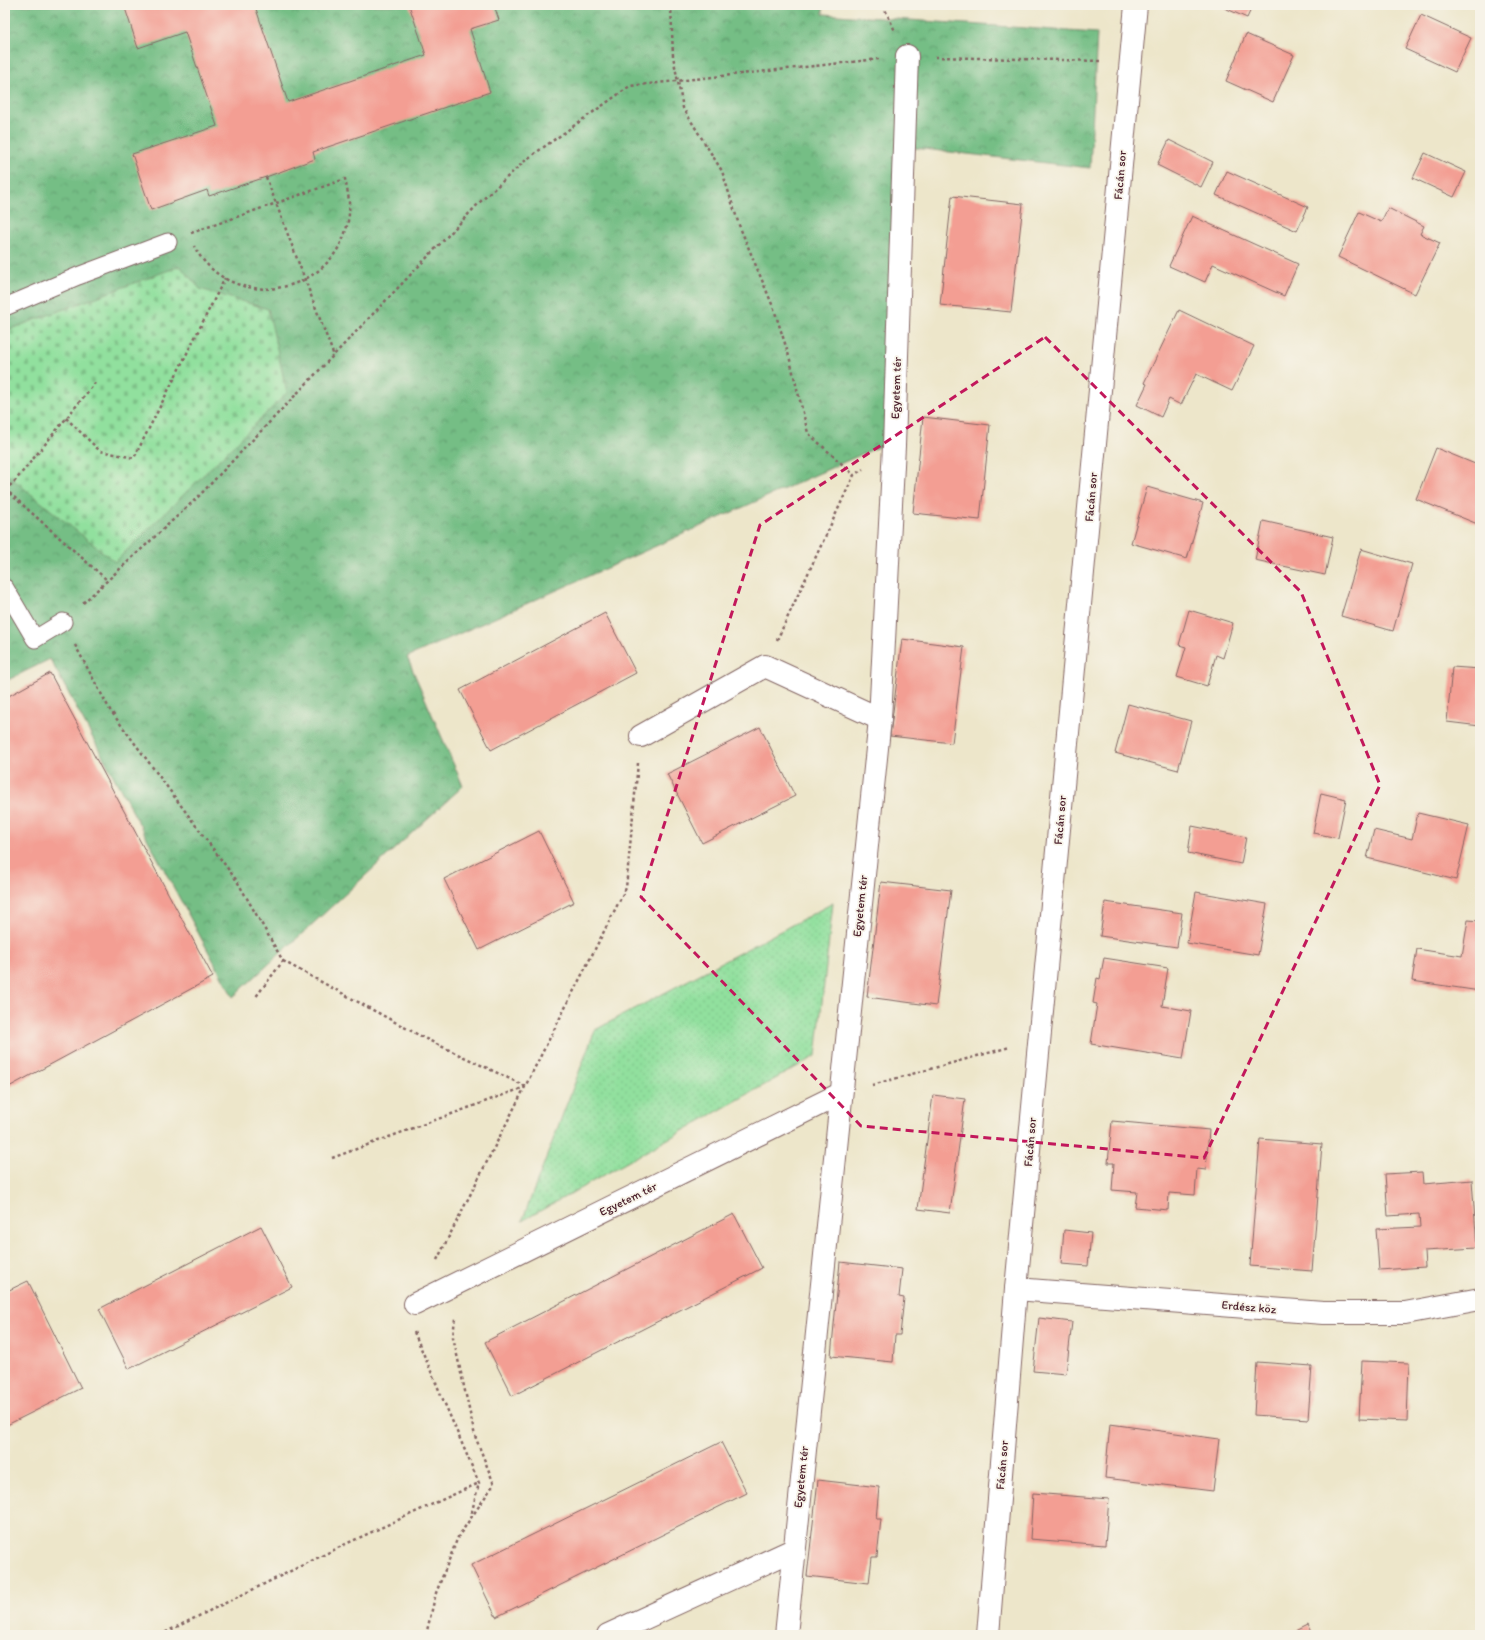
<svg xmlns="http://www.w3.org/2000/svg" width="1485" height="1640" font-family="Itim,sans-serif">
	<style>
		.grass { fill: url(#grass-dots); stroke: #6e8064 }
		.forest { fill: url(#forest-crowns); stroke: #5f6e58 }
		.cemetery { fill: url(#cemetery-stones); stroke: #6e8064 }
		.building { fill: #f39e93 }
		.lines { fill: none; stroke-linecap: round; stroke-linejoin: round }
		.lane-casing { stroke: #836563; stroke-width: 19 }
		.street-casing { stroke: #836563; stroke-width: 24 }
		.path { stroke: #836563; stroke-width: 2.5; stroke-dasharray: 3 3; stroke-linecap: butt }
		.lane { stroke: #fff; stroke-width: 17 }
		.street { stroke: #fff; stroke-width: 22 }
		.marked { fill: none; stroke: #c2185b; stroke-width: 3; stroke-dasharray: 8 5; stroke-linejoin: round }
		.labels { text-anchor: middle; stroke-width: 3.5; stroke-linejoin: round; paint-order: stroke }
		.street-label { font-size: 12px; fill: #4a1f2b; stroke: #f7f3e8 }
	</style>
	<defs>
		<pattern id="grass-dots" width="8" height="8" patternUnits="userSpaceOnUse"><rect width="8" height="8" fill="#91e09e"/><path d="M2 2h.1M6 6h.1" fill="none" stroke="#7fc088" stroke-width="1.8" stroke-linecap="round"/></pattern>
		<pattern id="forest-crowns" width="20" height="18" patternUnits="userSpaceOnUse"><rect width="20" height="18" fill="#74be85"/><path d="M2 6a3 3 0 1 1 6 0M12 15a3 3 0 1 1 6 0" fill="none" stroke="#619a6d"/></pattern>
		<pattern id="cemetery-stones" width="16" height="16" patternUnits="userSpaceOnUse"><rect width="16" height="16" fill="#91e09e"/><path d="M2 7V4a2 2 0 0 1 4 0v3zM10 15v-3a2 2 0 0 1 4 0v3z" fill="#7fc088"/></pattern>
	</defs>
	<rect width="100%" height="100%" fill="#f7f3e8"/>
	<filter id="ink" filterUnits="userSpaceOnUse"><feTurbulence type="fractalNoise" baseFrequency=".025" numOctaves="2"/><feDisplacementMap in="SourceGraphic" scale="8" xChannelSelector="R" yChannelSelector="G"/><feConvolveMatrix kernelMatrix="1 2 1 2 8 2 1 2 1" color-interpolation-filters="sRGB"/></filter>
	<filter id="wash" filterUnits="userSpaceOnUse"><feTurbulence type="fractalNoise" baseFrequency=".012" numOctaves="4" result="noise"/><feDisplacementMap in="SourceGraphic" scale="16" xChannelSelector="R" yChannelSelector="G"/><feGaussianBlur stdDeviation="0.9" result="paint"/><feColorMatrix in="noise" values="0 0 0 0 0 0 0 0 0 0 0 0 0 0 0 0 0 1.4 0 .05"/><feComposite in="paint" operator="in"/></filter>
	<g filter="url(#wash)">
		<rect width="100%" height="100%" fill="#ede6ca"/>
		<polygon class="grass" points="833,903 816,1056 522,1221 595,1030"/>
		<polygon class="forest" points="5,5 823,5 823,14 1097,33 1090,168 897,146 887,443 407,657 463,786 233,997 50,659 8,680 5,675"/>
		<polygon class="cemetery" points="180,266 200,289 268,309 287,393 115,562 5,473 5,331"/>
		<g id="blocks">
			<g class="building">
				<polygon points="124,5 268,5 256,9 288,102 426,55 409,5 494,5 499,20 470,29 490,92 313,152 315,159 266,177 209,196 207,190 151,210 132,154 217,126 185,32 138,48"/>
				<polygon points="1218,5 1253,5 1247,18"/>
				<polygon points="1421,15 1471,38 1455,72 1405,49"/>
				<polygon points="1246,34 1294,55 1273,102 1226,81"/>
				<polygon points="1169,140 1213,162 1201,187 1157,165"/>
				<polygon points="1425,153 1466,172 1454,197 1413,178"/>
				<polygon points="1227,171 1308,207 1297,231 1216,195"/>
				<polygon points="952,196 1023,204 1011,312 940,305"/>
				<polygon points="1388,208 1424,226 1420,234 1440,243 1415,294 1338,257 1359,212 1381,222"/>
				<polygon points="1192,216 1298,264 1284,296 1213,264 1205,282 1169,266"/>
				<polygon points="1179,310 1254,346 1232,391 1196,374 1181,405 1169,399 1161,417 1137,405 1147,384 1144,383"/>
				<polygon points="923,417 990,425 980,520 913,513"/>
				<polygon points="1436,448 1480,466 1480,525 1416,499"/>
				<polygon points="1147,487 1203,503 1187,559 1131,543"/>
				<polygon points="1263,521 1333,537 1325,575 1255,560"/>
				<polygon points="1361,549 1412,564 1393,631 1341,616"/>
				<polygon points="1189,610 1233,623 1223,658 1216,655 1207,686 1177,677 1186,647 1179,645"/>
				<polygon points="605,613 636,673 491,750 460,690"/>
				<polygon points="902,639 964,647 952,743 890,736"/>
				<polygon points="1452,667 1480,669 1480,726 1447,722"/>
				<polygon points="50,673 213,977 5,1089 5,698"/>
				<polygon points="1128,704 1191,721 1178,770 1115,753"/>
				<polygon points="760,727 795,796 702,843 667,774"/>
				<polygon points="1321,793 1346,799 1338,838 1313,833"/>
				<polygon points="1418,813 1469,825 1456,880 1367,858 1374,830 1412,839"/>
				<polygon points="1192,826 1246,837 1241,864 1188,853"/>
				<polygon points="539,831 574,902 479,950 444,879"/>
				<polygon points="881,882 951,890 936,1006 867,997"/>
				<polygon points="1196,892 1267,904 1258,955 1187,943"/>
				<polygon points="1105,902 1182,913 1177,947 1100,936"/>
				<polygon points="1468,920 1480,921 1480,991 1412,981 1417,949 1462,956"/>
				<polygon points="1104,958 1168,968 1162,1006 1191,1011 1183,1059 1091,1044 1097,1004 1093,1003 1097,978 1100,979"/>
				<polygon points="933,1095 965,1099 950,1213 918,1209"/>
				<polygon points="1112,1121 1209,1130 1206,1170 1197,1169 1195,1195 1169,1193 1168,1210 1135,1207 1137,1192 1112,1190 1114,1163 1108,1163"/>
				<polygon points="1260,1139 1322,1144 1312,1271 1250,1266"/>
				<polygon points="1422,1172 1423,1184 1472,1180 1477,1248 1424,1251 1425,1267 1379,1270 1376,1229 1420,1227 1419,1214 1388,1216 1385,1174"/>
				<polygon points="734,1214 762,1268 512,1396 485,1342"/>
				<polygon points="261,1226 292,1287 129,1369 99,1309"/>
				<polygon points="1064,1230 1091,1233 1088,1266 1061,1264"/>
				<polygon points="840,1262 902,1269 899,1297 904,1298 900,1335 895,1335 893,1362 831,1356"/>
				<polygon points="28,1281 81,1388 5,1426 5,1292"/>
				<polygon points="1039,1318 1072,1322 1066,1374 1033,1371"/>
				<polygon points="1362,1361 1409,1363 1407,1421 1359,1419"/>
				<polygon points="1257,1362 1312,1366 1308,1419 1254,1415"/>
				<polygon points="1110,1424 1219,1439 1213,1491 1105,1478"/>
				<polygon points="721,1442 747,1493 496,1617 471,1565"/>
				<polygon points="818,1480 879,1487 876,1519 881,1519 877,1557 872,1557 869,1583 807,1576"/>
				<polygon points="1033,1493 1109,1499 1105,1545 1030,1539"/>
				<polygon points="1308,1625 1313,1635 1288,1635"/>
			</g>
		</g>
	</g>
	<g filter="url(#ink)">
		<use href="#blocks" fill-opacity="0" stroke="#836563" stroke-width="1"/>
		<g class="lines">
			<defs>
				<g id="lane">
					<polyline points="5,307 78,276 168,242"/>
					<polyline points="5,588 35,639 63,622"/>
				</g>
				<g id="street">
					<polyline points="641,736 765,666 880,719"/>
					<polyline points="1016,1289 1323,1313 1405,1313 1480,1299"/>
					<polyline points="415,1304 840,1094"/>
					<polyline points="608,1635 793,1550"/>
					<polyline points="786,1635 880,719 894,446 907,56"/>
					<polyline points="988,1635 1016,1289 1136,5"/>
				</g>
			</defs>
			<use href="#lane" class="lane-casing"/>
			<use href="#street" class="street-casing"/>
			<g class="path">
				<polyline points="671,5 673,56 683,108 722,171 739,225 774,309 789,356 808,433 854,475"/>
				<polyline points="883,5 895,31"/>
				<polyline points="935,57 1102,61"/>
				<polyline points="266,177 334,356"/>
				<path d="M191,233L345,179C348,193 351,206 348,221C335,296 230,315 194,246"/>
				<polyline points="66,418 100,451 134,458 225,278"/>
				<polyline points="5,489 108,581"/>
				<polyline points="5,490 15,481 95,383"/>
				<polyline points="83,603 198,497 481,201 527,159 630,86 879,59"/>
				<polyline points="777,640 854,475 863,469"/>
				<polyline points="75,645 110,710 237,881 283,961 255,998"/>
				<polyline points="283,961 426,1039 525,1086"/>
				<polyline points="872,1085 1010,1047"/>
				<polyline points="332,1158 525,1087"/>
				<polyline points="437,1260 626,888 638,763"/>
				<polyline points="414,1332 479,1483 471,1515"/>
				<polyline points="160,1635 352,1541 479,1483"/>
				<polyline points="426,1635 436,1593 458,1537 494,1484 475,1436 453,1337 455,1318"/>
			</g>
			<use href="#lane" class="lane"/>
			<use href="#street" class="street"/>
		</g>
	</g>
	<path class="marked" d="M1045,337L1301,592L1380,785L1204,1158L861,1126L641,897L760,525Z"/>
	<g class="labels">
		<g class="street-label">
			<text transform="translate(1120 175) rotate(-85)" y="4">Fácán sor</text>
			<text transform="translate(896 388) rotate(-88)" y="4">Egyetem tér</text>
			<text transform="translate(1091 497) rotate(-85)" y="4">Fácán sor</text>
			<text transform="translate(1060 820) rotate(-85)" y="4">Fácán sor</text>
			<text transform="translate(860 906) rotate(-84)" y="4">Egyetem tér</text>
			<text transform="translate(1030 1142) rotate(-85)" y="4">Fácán sor</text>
			<text transform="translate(628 1199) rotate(-26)" y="4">Egyetem tér</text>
			<text transform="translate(1249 1307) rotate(5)" y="4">Erdész köz</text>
			<text transform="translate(1002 1465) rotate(-85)" y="4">Fácán sor</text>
			<text transform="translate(801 1477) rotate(-84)" y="4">Egyetem tér</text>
		</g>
	</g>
	<rect width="1485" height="1640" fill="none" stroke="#f7f3e8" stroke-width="20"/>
</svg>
